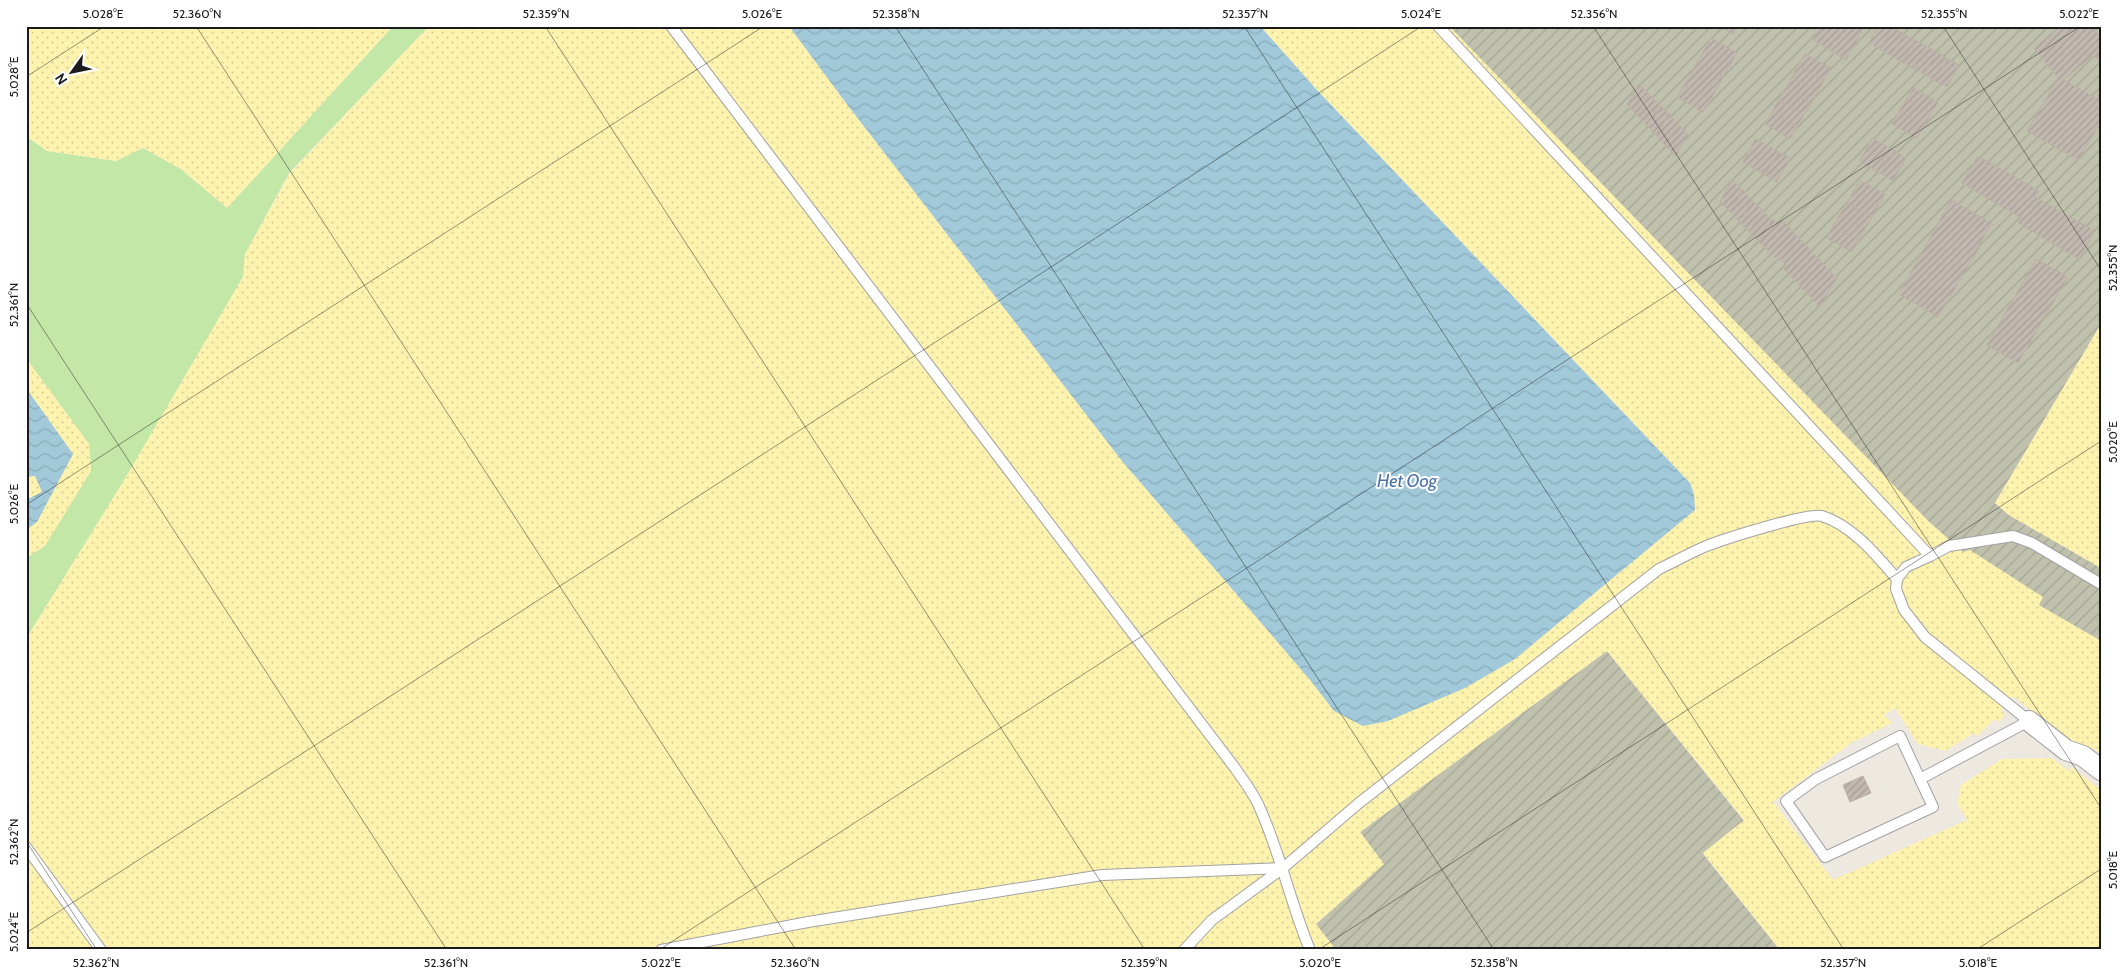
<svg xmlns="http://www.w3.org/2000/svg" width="2127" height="976" font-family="Cabin,sans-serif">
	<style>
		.construction { fill: url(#construction-furrows) }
		.grass { fill: #c2e7a7 }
		.sand { fill: url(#sand-dots) }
		.water { fill: url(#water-waves) }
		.building { fill: url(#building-hatch); stroke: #beb1a4 }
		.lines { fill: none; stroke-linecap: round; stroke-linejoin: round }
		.service-casing { stroke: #a2a2a2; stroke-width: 12 }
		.minor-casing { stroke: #a2a2a2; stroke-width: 22 }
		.service { stroke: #fff; stroke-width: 10 }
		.minor { stroke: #fff; stroke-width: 20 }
		.ticks { fill: none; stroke: #1b1b1b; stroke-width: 1; stroke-opacity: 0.45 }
		.labels { text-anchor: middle; stroke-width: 4; stroke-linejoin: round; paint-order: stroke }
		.water-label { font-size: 18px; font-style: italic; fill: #4b73a7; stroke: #fff }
		.neatline { fill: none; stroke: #1b1b1b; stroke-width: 2 }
		.ticks-label { font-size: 12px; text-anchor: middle; fill: #1b1b1b }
	</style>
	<defs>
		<pattern id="construction-furrows" width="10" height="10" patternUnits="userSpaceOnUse" patternTransform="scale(1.25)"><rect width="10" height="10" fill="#bfc1ad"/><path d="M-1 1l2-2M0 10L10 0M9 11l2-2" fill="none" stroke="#a4a594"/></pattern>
		<pattern id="sand-dots" width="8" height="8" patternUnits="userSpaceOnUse" patternTransform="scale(1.25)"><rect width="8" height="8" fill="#fdf2ae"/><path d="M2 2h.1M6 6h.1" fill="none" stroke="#d8cf95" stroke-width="1.8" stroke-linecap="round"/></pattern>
		<pattern id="water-waves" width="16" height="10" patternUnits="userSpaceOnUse" patternTransform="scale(1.25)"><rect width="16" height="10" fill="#a1c9da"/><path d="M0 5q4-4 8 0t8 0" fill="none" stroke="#8aacba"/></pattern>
		<pattern id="building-hatch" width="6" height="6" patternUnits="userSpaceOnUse" patternTransform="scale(1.25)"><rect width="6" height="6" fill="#c1b8b0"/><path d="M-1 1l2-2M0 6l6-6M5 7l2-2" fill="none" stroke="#a59e97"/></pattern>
	</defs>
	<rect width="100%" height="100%" fill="#ede9e1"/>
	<g class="construction">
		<polygon points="1449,26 2101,26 2101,324 1995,503 2009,515 2101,568 2101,641 2038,605 2043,597 1963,552 1928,521"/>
		<polygon points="1607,651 1744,821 1703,854 1780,950 1336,950 1316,924 1383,864 1360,832"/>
	</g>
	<polygon class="grass" points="393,26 429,26 289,173 245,254 243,277 123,482 26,639 26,558 45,546 89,444 26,358 26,136 47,151 116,161 143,148 181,169 227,208"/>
	<g class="sand">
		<polygon points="26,26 393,26 227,208 181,169 143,148 116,161 47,151 26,136"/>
		<polygon points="429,26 789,26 846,103 1122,461 1311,681 1334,711 1694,494 1690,483 1315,88 1260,26 1449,26 1928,521 1963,552 1970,550 2043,597 2039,605 2101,641 2101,754 2093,748 2087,755 2013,696 2001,710 2005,714 1999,722 1994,719 1977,737 1974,733 1946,751 1918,744 1895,708 1884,715 1892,723 1851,743 1773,802 1833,880 1967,820 1957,803 1961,785 2002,759 2052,758 2068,771 2071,767 2101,790 2101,950 1780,950 1703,853 1744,820 1607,651 1360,832 1384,864 1316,924 1336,950 26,950 26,639 123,482 243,277 245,254 290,173"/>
		<polygon points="2101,324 2101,568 2009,515 1995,503"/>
		<polygon points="26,358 89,444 91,471 45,546 26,558"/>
	</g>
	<g class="water">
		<polygon points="789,26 1260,26 1315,88 1690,483 1694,494 1695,510 1515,659 1465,688 1388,721 1363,726 1334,711 1311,681 1122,461 846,103"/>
		<polygon points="26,388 73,454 37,522 26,530 26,500 42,492 35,476 26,477"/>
	</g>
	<g class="building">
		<polygon points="1719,26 1738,26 1733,34"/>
		<polygon points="1821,26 1865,26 1846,60 1813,40"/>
		<polygon points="1878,26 1893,27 1880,49 1869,43"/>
		<polygon points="2060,26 2091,26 2101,38 2101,61 2092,56 2064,80 2097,99 2101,88 2101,122 2078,160 2027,131 2058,78 2034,48"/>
		<polygon points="1893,27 1904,34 1891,56 1880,49"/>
		<polygon points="1904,34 1915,40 1902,62 1891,56"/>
		<polygon points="1711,38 1737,53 1730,65 1704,50"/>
		<polygon points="1915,40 1926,46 1913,68 1902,62"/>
		<polygon points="1926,46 1937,52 1924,74 1913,68"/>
		<polygon points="1704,50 1730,65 1723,77 1697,62"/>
		<polygon points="1937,52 1948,59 1935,81 1924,74"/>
		<polygon points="1805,54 1831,68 1824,80 1798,65"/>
		<polygon points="1948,59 1959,65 1947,87 1935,81"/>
		<polygon points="1697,62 1723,77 1717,89 1691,74"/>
		<polygon points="1798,65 1824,80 1818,92 1792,77"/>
		<polygon points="1691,74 1717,89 1710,100 1684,85"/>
		<polygon points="1792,77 1818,92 1811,104 1785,89"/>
		<polygon points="1639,84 1649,94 1637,115 1627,105"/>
		<polygon points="1684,85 1710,100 1703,112 1677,97"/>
		<polygon points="1913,88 1938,102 1931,114 1906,100"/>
		<polygon points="1785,89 1811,104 1804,115 1778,100"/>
		<polygon points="1649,94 1659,104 1647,125 1637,115"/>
		<polygon points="1778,100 1804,115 1797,127 1772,112"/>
		<polygon points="1906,100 1931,114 1925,126 1899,111"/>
		<polygon points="1659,104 1669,114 1656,135 1647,125"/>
		<polygon points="1899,111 1925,126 1917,138 1892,124"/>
		<polygon points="1772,112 1797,127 1790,139 1765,124"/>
		<polygon points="1669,114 1678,124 1666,146 1656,135"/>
		<polygon points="1678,124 1688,134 1676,156 1666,146"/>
		<polygon points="1872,138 1895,151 1888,163 1866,150"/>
		<polygon points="1756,139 1779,152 1772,163 1749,150"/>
		<polygon points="1749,150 1772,163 1765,175 1743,162"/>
		<polygon points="1866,150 1888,163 1881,174 1859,161"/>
		<polygon points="1895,151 1906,158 1893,181 1881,174"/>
		<polygon points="1779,152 1790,158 1777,182 1765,175"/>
		<polygon points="1978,156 2039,191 2035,197 2095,231 2079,259 2018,223 2021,218 1962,183"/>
		<polygon points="1732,180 1743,190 1730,212 1720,202"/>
		<polygon points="1860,180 1885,194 1879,205 1854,191"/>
		<polygon points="1743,190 1752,200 1740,222 1730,212"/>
		<polygon points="1854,191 1879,205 1872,217 1847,203"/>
		<polygon points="1752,200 1762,210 1749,232 1740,222"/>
		<polygon points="1951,200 1993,224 1987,231 1978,246 1980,247 1938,317 1899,294"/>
		<polygon points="1847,203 1872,217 1865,229 1840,214"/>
		<polygon points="1762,210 1772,221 1759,242 1749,232"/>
		<polygon points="1840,214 1865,229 1859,240 1833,226"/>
		<polygon points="1773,219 1776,225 1782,220 1781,219 1837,278 1820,307 1784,269 1787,266 1777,256 1775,258 1759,242"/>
		<polygon points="1833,226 1859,240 1852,252 1827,238"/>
		<polygon points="2036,259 2068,277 2018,363 1987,345"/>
		<polygon points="1863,776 1871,793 1850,802 1843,785"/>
	</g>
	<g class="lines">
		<defs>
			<g id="service">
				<path d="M671,26L1235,768C1243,780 1252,791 1258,804C1280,851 1290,902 1310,950"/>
				<polyline points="1438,26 1930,556 1949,546 2013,536 2032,543 2101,584"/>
				<polygon points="1900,736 1933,807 1825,857 1786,801 1816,779"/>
				<polyline points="1920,779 2029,721 1925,637 1904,610 1896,589 1897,579 1906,567 1930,556"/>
				<polyline points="26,847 101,950"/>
				<polyline points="661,950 808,922 1102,875 1283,868"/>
				<path d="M1184,950L1212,920L1283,868L1359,803L1659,569C1674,562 1688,554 1704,547C1721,540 1808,512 1822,516C1853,526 1876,555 1897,579"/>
			</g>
			<polyline id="minor" points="2029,721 2066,750 2083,756 2101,770"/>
		</defs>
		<use href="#service" class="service-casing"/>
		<use href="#minor" class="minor-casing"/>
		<use href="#service" class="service"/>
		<use href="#minor" class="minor"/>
	</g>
	<path class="ticks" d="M196,26L796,950M545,26L1145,950M895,26L1494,950M1244,26L1844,950M1593,26L2101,808M1943,26L2101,270M26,77L105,26M26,303L447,950M26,505L764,26M26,841L97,950M26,933L1422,26M659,950L2081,26M1318,950L2101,441M1976,950L2101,869"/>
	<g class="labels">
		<g class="water-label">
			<text x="1407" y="487">Het Oog</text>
		</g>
	</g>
	<rect width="2127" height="976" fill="none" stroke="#ffffff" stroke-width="55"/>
	<g transform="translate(72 72) rotate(237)" stroke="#ffffff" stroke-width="4" paint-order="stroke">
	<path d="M0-4L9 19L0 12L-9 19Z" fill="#1b1b1b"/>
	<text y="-8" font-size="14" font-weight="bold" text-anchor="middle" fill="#1b1b1b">N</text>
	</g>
	<rect x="28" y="28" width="2072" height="920" class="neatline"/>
	<g class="ticks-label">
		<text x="103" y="18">5.028°E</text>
		<text x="197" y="18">52.360°N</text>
		<text x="546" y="18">52.359°N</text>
		<text x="762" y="18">5.026°E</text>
		<text x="896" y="18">52.358°N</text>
		<text x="1245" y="18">52.357°N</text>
		<text x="1421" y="18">5.024°E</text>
		<text x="1594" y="18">52.356°N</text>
		<text x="1944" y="18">52.355°N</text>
		<text x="2079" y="18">5.022°E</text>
		<text transform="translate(14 77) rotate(-90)" y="4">5.028°E</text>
		<text transform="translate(2113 268) rotate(-90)" y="4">52.355°N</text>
		<text transform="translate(14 305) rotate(-90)" y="4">52.361°N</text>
		<text transform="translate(2113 442) rotate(-90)" y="4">5.020°E</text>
		<text transform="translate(14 504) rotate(-90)" y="4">5.026°E</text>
		<text transform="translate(14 842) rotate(-90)" y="4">52.362°N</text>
		<text transform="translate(2113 870) rotate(-90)" y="4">5.018°E</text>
		<text transform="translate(14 932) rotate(-90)" y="4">5.024°E</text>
		<text x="96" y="967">52.362°N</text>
		<text x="446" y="967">52.361°N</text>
		<text x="661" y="967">5.022°E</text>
		<text x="795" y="967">52.360°N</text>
		<text x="1144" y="967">52.359°N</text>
		<text x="1320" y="967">5.020°E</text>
		<text x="1494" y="967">52.358°N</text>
		<text x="1843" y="967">52.357°N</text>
		<text x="1978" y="967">5.018°E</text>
	</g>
</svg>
